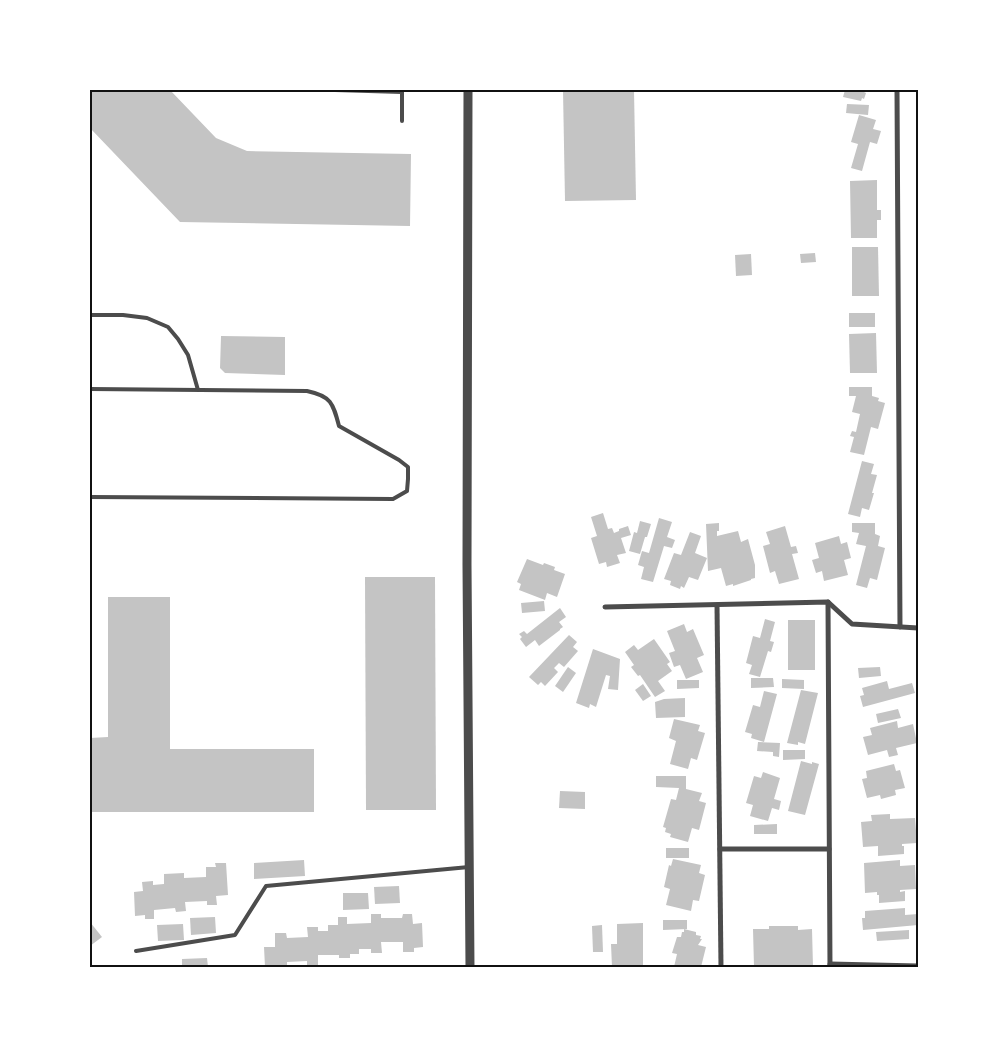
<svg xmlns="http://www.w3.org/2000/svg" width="1008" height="1057" font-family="Ubuntu,sans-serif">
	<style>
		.building { fill: #c4c4c4 }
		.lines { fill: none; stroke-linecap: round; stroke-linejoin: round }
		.service { stroke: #4c4c4c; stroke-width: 4 }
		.minor { stroke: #4c4c4c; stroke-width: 5 }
		.tertiary { stroke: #4c4c4c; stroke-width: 9 }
		.neatline { fill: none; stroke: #111; stroke-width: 2 }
	</style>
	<rect width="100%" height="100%" fill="#fff"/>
	<g class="building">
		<polygon points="90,90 170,90 216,138 247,151 411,154 410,226 180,222 90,128"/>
		<polygon points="563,90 634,90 636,200 565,201"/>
		<polygon points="845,90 864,90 864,92 866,93 864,99 862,98 861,101 843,97"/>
		<polygon points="847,104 869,105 868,115 846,113"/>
		<polygon points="859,115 876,120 873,129 881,131 877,144 870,142 862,171 851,168 858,144 851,142"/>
		<polygon points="877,180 877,210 881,210 881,220 877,220 877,238 851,238 850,181"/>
		<polygon points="852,247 878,247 879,296 852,296"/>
		<polygon points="815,253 816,262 801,263 800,254"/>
		<polygon points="751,254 752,275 736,276 735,255"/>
		<rect x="849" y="313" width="26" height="14"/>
		<polygon points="876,333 877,373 850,373 849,334"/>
		<polygon points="221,336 285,337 285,375 225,373 220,368"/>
		<polygon points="849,387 872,387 872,396 879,398 878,401 885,403 878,429 871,427 864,455 850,452 854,437 850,436 852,431 856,432 860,414 852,412 856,396 849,396"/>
		<polygon points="862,461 874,464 871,474 877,475 872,493 874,493 869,510 862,508 860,517 848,514"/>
		<polygon points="603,513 608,529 612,528 614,533 619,531 619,529 628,526 631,535 621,538 626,553 617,555 620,563 607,567 606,562 599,564 591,538 597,536 591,517"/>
		<polygon points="659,518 672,522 667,537 675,540 672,548 664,546 653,582 641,579 644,567 638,565 642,551 649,553"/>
		<polygon points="640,521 651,524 647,537 645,537 640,554 629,551 634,532 637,533"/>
		<polygon points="719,523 719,531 717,531 717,536 738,531 741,542 748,539 755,565 755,578 751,579 751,580 733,586 733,584 726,586 721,568 708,571 706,524"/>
		<polygon points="852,523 875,523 875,534 880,536 878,546 885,548 877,580 870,578 867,588 856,585 866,546 856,544 859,533 852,532"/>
		<polygon points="785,526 791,547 796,546 798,553 792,554 799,579 779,584 775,571 770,573 763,546 770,544 766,532"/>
		<polygon points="690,532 701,536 695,553 707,558 698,580 689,577 684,588 681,586 680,589 670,585 671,581 664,579 674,553 681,555"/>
		<polygon points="839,536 841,544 847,542 851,558 844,560 848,575 824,581 822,571 816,573 812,560 819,558 815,543"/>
		<polygon points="527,559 543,565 544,563 555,567 554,570 565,574 557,597 547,593 545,600 519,590 521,584 517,582"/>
		<polygon points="365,577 435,577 436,810 366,810"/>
		<polygon points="108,597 170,597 170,749 314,749 314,812 90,812 90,738 108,737"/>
		<polygon points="544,601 545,611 522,613 521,603"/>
		<polygon points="560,608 566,617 559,622 563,627 560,629 560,630 539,646 535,640 526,647 520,639 522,637 519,634 524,631 527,634"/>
		<polygon points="765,619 775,622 770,641 774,642 771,652 768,651 760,677 749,674 752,665 746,663 753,636 760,638"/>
		<rect x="788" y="620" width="27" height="50"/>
		<polygon points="684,624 687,632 693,629 704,655 697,658 703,672 686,679 680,665 674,667 669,653 675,651 667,631"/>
		<polygon points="569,635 577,642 573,647 578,651 564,667 559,663 554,668 558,672 545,686 541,682 538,685 529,677"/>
		<polygon points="654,639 670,662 667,664 672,671 658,681 665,691 655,697 640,675 638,676 631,667 634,665 625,652 634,645 638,650"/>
		<polygon points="593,649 620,659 618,690 608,689 610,676 606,675 596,707 590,704 589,708 576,703"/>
		<polygon points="568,667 576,673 563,692 555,686"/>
		<polygon points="880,667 881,676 859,678 858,668"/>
		<polygon points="751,678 773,678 774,687 751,688"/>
		<polygon points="782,679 804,680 804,689 782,688"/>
		<polygon points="677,680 699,680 699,688 677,689"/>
		<polygon points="887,681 889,689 912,683 915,693 863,707 860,696 864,695 862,688"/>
		<polygon points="643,684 651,696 643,701 635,690"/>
		<polygon points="801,690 818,693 805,744 798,742 798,745 787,743"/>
		<polygon points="764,691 777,694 764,742 751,738 752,734 745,732 753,705 760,707"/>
		<polygon points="685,698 685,717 656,718 655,702 664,699"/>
		<polygon points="898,709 901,718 878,723 876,714"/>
		<polygon points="674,719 700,725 698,731 705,733 697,760 691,758 688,769 670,764 676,741 669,738"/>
		<polygon points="897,721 898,728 913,724 917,743 896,748 898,755 889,757 887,750 868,755 863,737 872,735 870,728"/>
		<polygon points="758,742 780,743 779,757 773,756 773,752 757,751"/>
		<polygon points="783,750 805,750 805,759 783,760"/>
		<polygon points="801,761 812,764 812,762 819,764 805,815 788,811"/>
		<polygon points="894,764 896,771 900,770 905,788 895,790 896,795 881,799 880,795 867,798 862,779 867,778 866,771"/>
		<polygon points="763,772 780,778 774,799 781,801 779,810 772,808 768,821 750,816 753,805 746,803 754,776 761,778"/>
		<polygon points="656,776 686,776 686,789 702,793 699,801 706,803 699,830 692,828 688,842 670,837 671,834 665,832 666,828 663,827 671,799 676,800 679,788 656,787"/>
		<polygon points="560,791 585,792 585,809 559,808"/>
		<polygon points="890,814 890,819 915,818 917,843 902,844 902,846 904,846 904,854 878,856 878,846 863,847 861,822 872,821 871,815"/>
		<polygon points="777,824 777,834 754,834 754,825"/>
		<rect x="666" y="848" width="23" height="10"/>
		<polygon points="673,859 701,865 699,873 705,875 699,901 693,900 691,911 666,905 670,889 664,887 669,865 671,866"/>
		<polygon points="304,860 305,876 254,879 254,863"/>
		<polygon points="900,860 900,866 915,865 916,889 900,890 900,892 905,891 905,901 879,903 879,895 877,895 877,892 865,893 864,863"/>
		<polygon points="215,863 226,863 228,895 216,896 217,905 207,905 207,901 185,902 186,911 176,912 175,908 154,910 154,919 145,919 145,915 135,916 134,892 143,891 142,882 153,881 153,885 164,884 164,874 184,873 184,878 206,877 206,867 216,867"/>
		<polygon points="399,886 400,903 375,904 374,887"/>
		<polygon points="343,893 368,893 369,909 343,910"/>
		<polygon points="905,908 905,915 918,914 918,925 863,930 862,918 865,918 865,911"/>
		<polygon points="371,914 381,914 381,918 402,918 403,914 412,914 413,924 422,923 423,947 414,948 414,952 403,952 403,942 381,942 382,953 371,953 371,949 359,949 359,954 350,954 350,958 339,958 339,955 318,955 318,965 307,965 307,961 287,962 287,967 265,967 264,947 275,947 275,933 286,933 287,938 308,937 307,927 318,927 318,931 328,931 328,925 338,925 338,917 347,917 347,924 371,923"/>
		<polygon points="215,917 216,933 191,935 190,918"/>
		<polygon points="663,920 687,920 687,929 663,930"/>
		<polygon points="90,922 102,937 90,946"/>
		<polygon points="643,923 643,967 612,967 611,944 617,944 617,924"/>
		<polygon points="183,924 184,940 158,941 157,925"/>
		<polygon points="602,925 603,952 593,952 592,926"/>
		<polygon points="769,926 798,926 798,930 812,929 813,967 754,967 753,929 769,929"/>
		<polygon points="684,929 696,932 696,935 701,936 700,939 702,939 698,945 706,947 701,967 674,967 677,954 672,953 677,937 681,937 682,932 684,932"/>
		<polygon points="909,930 909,939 877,941 876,932"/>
		<polygon points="207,958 208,967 182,967 182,959"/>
		<rect x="151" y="965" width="25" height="2"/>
	</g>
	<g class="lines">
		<g class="service">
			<polyline points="335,90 402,92 402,121"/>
			<polyline points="90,315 123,315 147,318 168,327 178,339 188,355 198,390"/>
			<path d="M90,389L307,391C331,396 333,403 339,426L399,460L408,467V479L407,491L393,499L90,497"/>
			<polyline points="136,951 235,935 266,886 469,867"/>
		</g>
		<g class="minor">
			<polyline points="897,90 900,627"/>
			<polyline points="828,602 830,967"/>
			<polyline points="717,605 721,967"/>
			<polyline points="605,607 828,602 852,624 918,628"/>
			<polyline points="720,849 829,849"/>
			<polyline points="830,964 918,966"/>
		</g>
		<polyline class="tertiary" points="468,90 467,565 470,967"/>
	</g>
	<rect width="1008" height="1057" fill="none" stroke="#ffffff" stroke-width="182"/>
	<rect x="91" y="91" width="826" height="875" class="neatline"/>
</svg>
